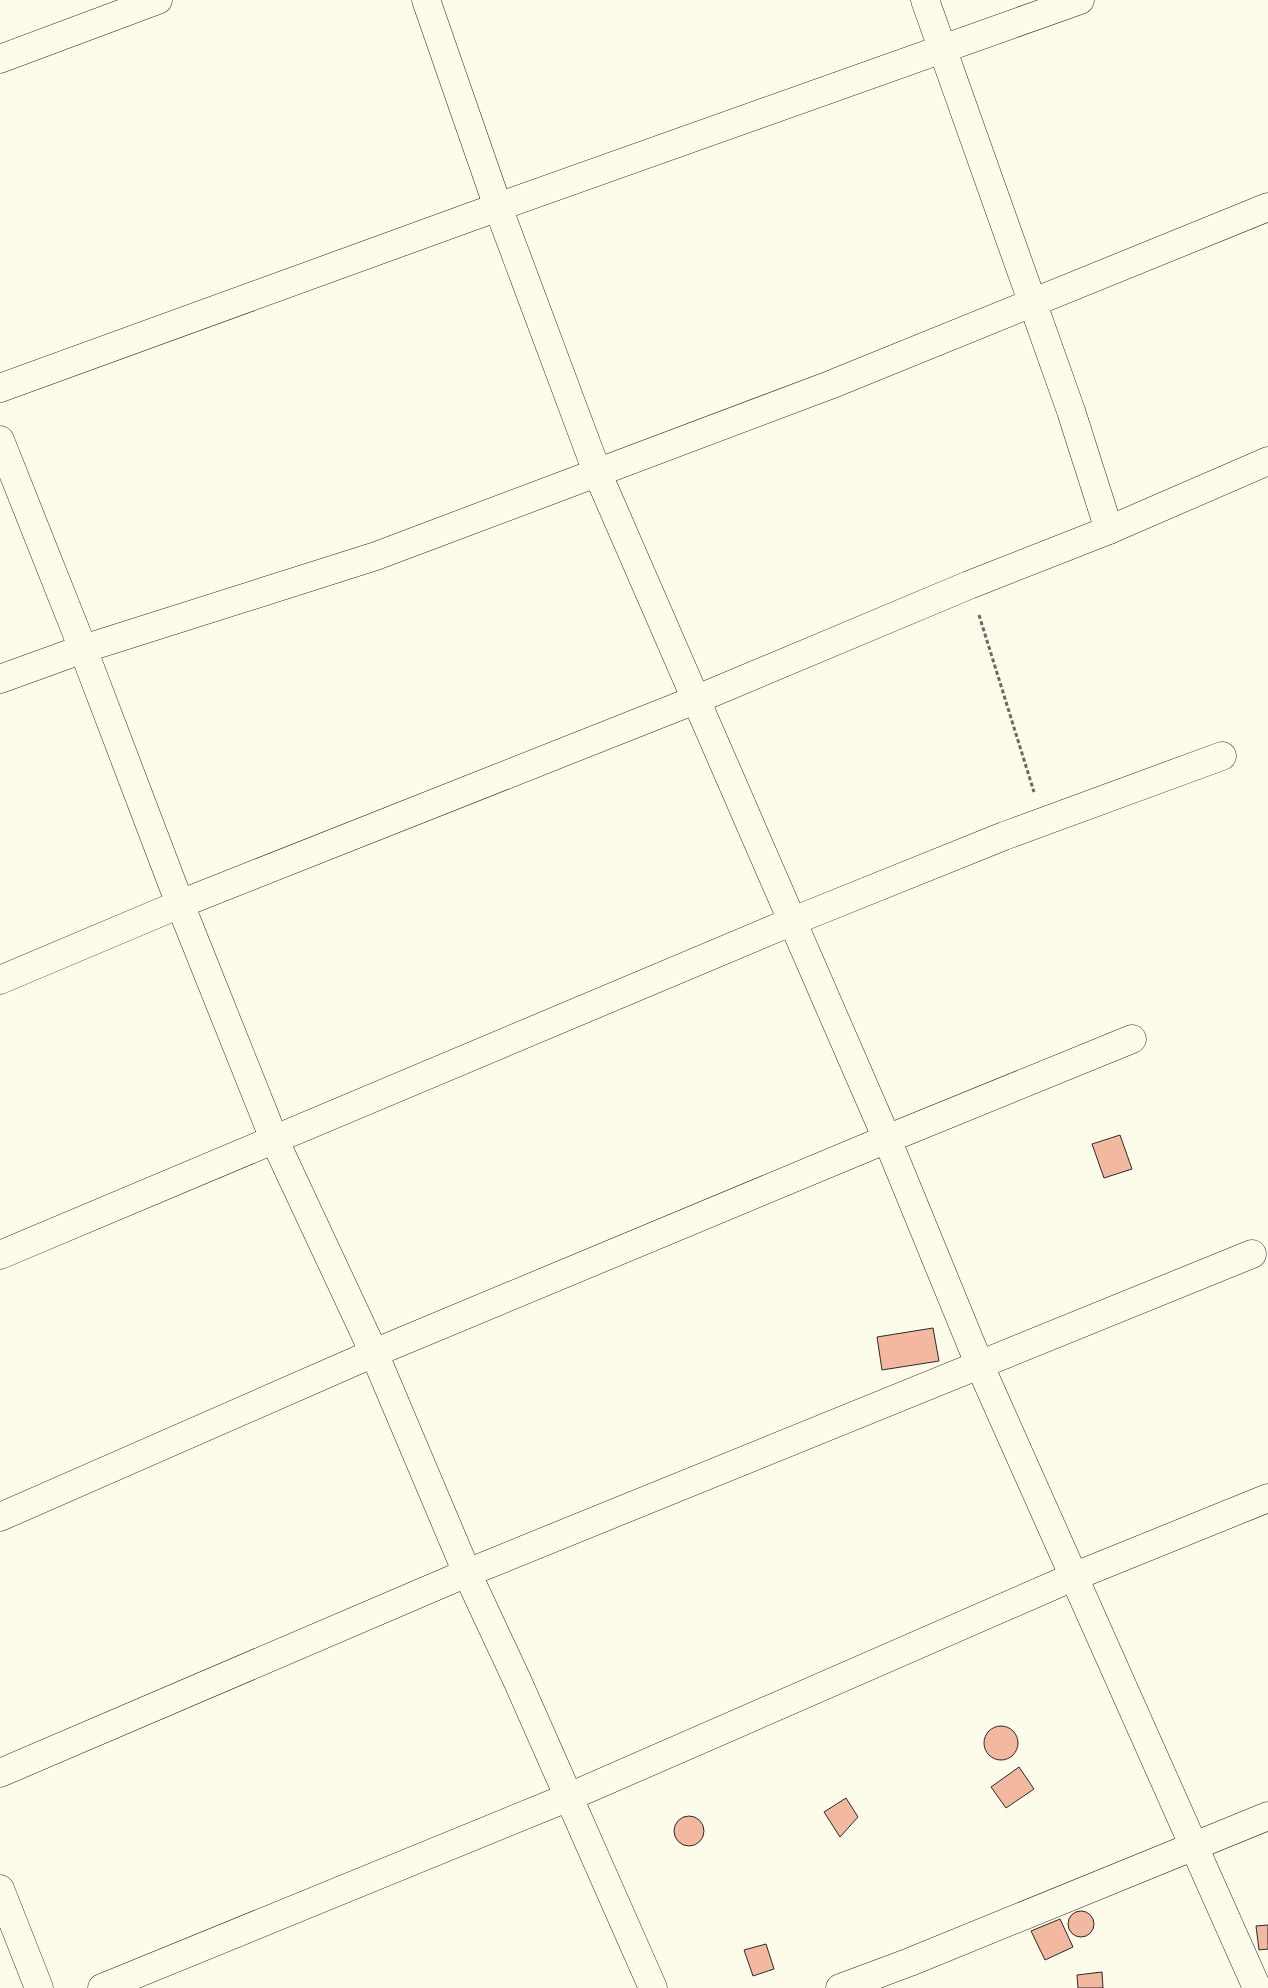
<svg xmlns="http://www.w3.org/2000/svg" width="1268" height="1988" font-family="Arial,sans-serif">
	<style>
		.building { fill: #f2b8a0; stroke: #2b2b2b }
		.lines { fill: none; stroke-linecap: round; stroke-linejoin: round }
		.minor-casing { stroke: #2b2b2b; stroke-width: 29 }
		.path { stroke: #6a6964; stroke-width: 3; stroke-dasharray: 4 2.5; stroke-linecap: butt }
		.minor { stroke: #fdfbea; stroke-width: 28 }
	</style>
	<rect width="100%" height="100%" fill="#fdfbea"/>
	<g class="building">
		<polygon points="1120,1135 1132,1169 1104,1178 1092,1144"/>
		<polygon points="933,1328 939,1361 882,1370 877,1337"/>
		<circle cx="1001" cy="1743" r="17"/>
		<polygon points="1019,1767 1034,1789 1006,1808 991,1787"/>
		<polygon points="846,1798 858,1817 840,1837 824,1812"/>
		<circle cx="689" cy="1831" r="15"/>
		<circle cx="1081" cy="1924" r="13"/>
		<polygon points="1060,1919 1073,1947 1045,1960 1031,1931"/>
		<polygon points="1268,1925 1268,1949 1259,1950 1256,1926"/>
		<polygon points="766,1944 774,1969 753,1976 744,1950"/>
		<polygon points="1102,1972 1103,1988 1078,1988 1077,1975"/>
	</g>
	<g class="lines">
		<defs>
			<g id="minor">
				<polyline points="426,0 498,207 597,472 887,1139 980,1366 1257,1988"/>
				<polyline points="925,0 1071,411 1109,530"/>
				<polyline points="0,59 158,0"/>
				<polyline points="0,388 498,207 1080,0"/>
				<polyline points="0,440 83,649 180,904 274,1139 374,1353 467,1573 517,1680 653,1988"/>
				<polyline points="0,679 83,649 376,556 830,385 1268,207"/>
				<polyline points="0,980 180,904 695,700 969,585 1109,530 1268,461"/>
				<polyline points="0,1255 793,921 1004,836 1222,756"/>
				<polyline points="0,1517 374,1353 887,1139 1132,1039"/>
				<polyline points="0,1773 467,1573 1252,1254"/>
				<polyline points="0,1889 39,1988"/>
				<polyline points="102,1988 569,1797 1073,1577 1268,1498"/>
				<polyline points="840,1988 910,1962 1268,1816"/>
			</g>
		</defs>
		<use href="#minor" class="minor-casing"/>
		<polyline class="path" points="979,615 1034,792"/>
		<use href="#minor" class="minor"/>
	</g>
</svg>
